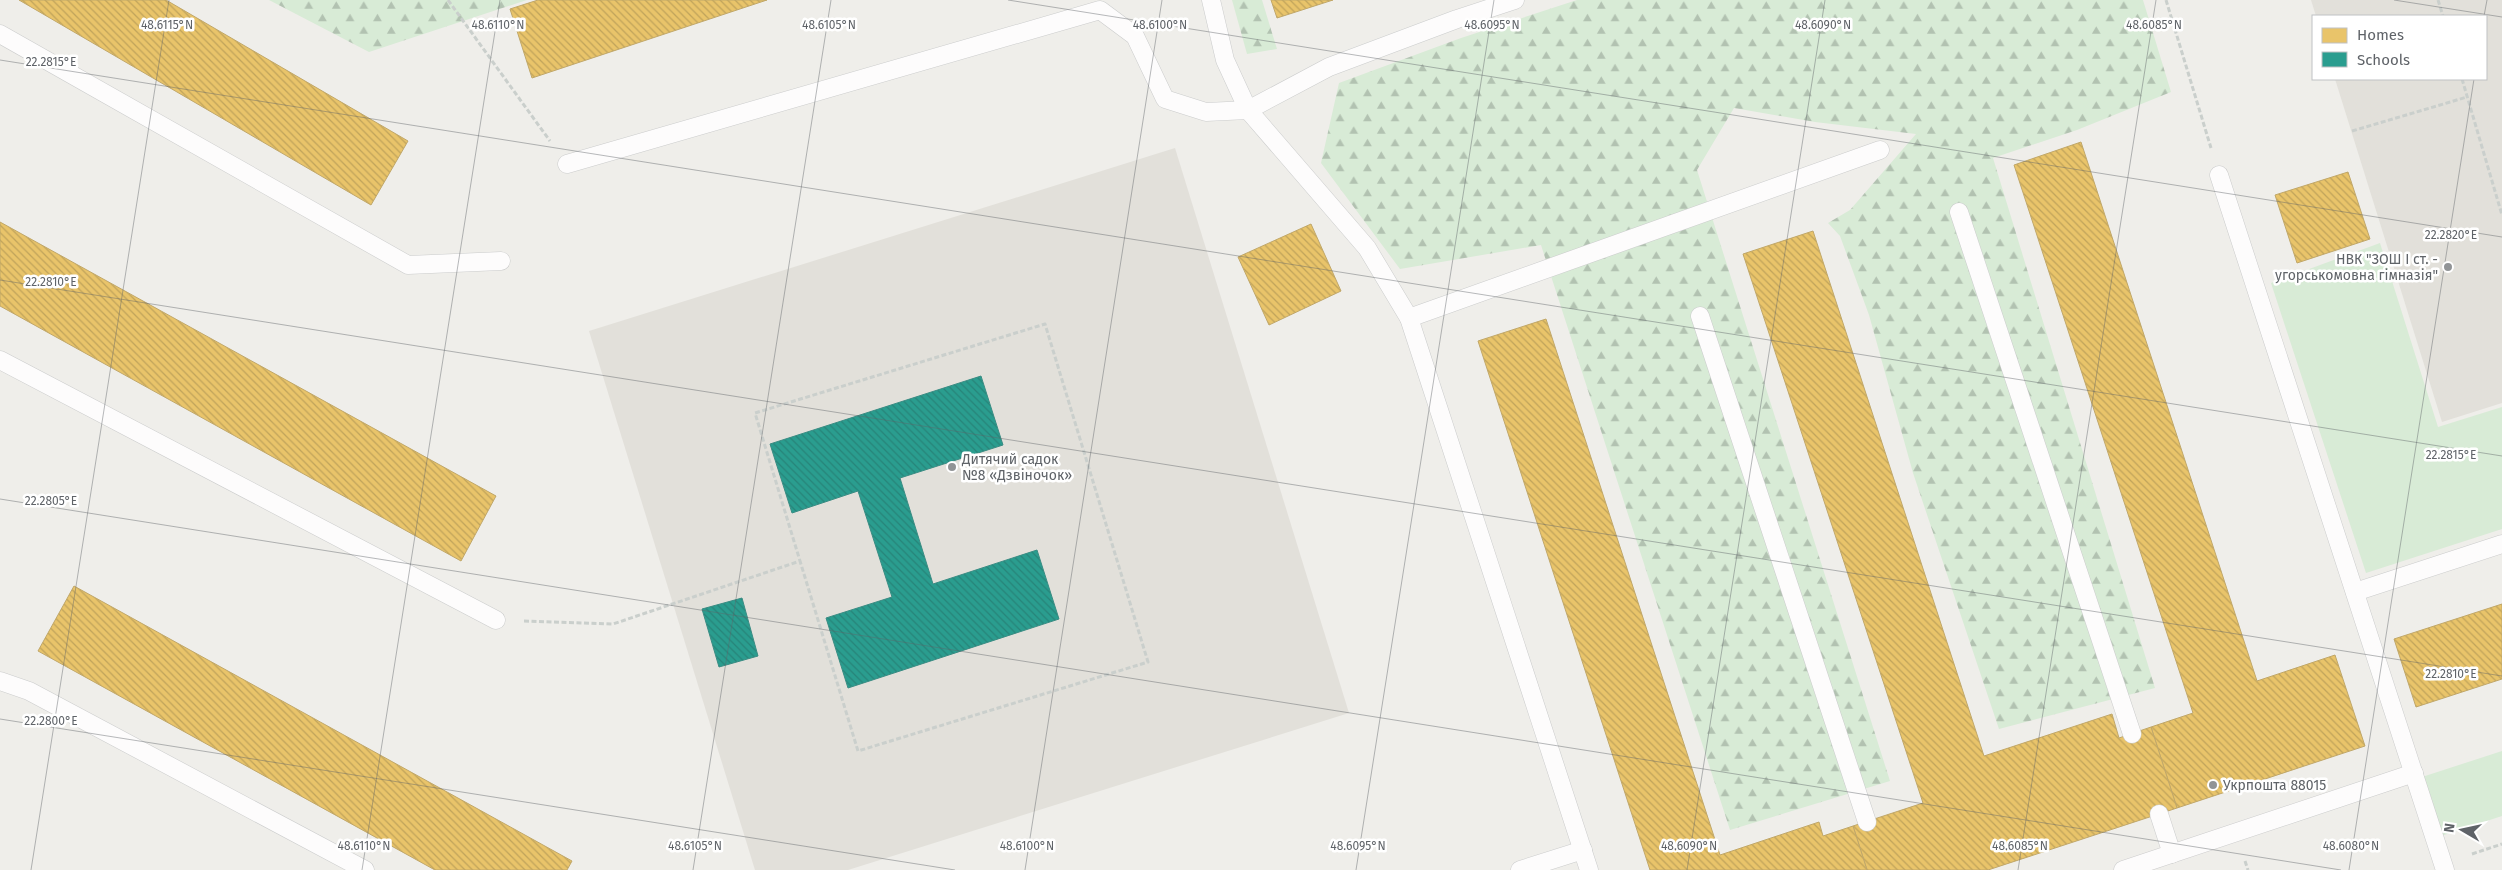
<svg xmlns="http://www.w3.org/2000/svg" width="2502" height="870" font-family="'Fira Sans',sans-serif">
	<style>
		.education { fill: #e2e0da }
		.grass { fill: #d8ebd6 }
		.forest { fill: url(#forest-firs) }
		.homes { fill: url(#homes-back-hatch); stroke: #c0a769 }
		.schools { fill: url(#schools-back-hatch); stroke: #3a8c83 }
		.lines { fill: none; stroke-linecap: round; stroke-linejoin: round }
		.lane-casing { stroke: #cbcccc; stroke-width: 19 }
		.path { stroke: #cacfcc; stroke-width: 3; stroke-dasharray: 5 2.5; stroke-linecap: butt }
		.lane { stroke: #fdfcfc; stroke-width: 18 }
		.ticks { fill: none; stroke: #5f6368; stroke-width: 1; stroke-opacity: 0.45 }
		.poi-dot { fill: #919496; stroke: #fff; stroke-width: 2 }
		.labels { text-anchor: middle; stroke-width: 5; stroke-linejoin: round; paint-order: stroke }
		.poi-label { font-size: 14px; fill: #5f6368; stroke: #fff; text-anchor: start }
		.ticks-label { font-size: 12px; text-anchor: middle; fill: #5f6368; stroke: #fff; stroke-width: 5; stroke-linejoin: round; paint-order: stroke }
	</style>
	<defs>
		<pattern id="forest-firs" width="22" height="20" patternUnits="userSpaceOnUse" patternTransform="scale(1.25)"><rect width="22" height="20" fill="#d8ebd6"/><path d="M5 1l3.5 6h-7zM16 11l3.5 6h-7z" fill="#b2c2b1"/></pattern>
		<pattern id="homes-back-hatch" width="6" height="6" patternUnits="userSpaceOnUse" patternTransform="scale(1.25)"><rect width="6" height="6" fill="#e9c46a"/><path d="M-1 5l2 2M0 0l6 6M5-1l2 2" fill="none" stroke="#c0a35b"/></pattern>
		<pattern id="schools-back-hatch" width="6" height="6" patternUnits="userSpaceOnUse" patternTransform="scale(1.25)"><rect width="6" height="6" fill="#2a9d8f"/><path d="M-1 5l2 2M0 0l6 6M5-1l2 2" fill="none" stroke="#278479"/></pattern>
	</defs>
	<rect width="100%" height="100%" fill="#efeeea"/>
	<g class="education">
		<polygon points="2311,0 2502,0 2502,403 2442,422 2335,79 2486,79 2486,16 2316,16"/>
		<polygon points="1175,148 1349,713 848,870 755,870 589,331"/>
	</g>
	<g class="grass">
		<polygon points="2380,243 2438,427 2502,407 2502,529 2366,573 2271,283"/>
		<polygon points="2502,751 2502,816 2441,836 2422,777"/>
	</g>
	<g class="forest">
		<polygon points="269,0 527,0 369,52"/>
		<polygon points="1232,0 1262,0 1277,49 1247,54"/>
		<polygon points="1577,0 2143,0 2171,92 2077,130 1993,158 2155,688 1999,729 1913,473 1869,315 1840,236 1828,223 1850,210 1916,134 1815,122 1734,108 1697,170 1890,781 1730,830 1541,245 1400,269 1321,163 1339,83 1461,38"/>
	</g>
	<g class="homes">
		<polygon points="19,0 166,0 408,141 371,205"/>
		<polygon points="538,0 767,0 532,78 510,9"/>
		<polygon points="1271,0 1333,0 1277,18"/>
		<polygon points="2081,142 2257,681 2335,655 2365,746 2177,808 2151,727 2193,713 2014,165"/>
		<polygon points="2348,172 2370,239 2297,263 2275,195"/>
		<polygon points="0,222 496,496 461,561 0,306"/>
		<polygon points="1311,224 1341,291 1269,325 1238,257"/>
		<polygon points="1813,231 1984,756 2112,714 2119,738 2151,727 2177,808 1988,870 1867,870 1853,826 1923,803 1743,254"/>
		<polygon points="1546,319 1720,855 1819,822 1823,836 1853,826 1867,870 1650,870 1478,341"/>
		<polygon points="74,586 572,861 567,870 435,870 38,651"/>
		<polygon points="2502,604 2502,679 2416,707 2394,639"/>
	</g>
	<g class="schools">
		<polygon points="981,376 1003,445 900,478 933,584 1037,550 1059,619 848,688 826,618 892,597 858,491 792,513 770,444"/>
		<polygon points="742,598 758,656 719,667 702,609"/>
	</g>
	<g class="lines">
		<defs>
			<g id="lane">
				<polyline points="1211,0 1225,60 1248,110 1367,248 1409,318 1589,870"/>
				<polyline points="0,34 408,265 501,261"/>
				<polyline points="567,164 1100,10 1135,36 1165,99 1206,112 1248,110 1329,67 1457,19 1515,0"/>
				<polyline points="2219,175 2445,870"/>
				<polyline points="1959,212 2132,734"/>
				<polyline points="1700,316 1867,822"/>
				<polyline points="1409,318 1880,150"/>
				<polyline points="0,360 496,620"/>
				<polyline points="2355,592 2502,544"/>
				<polyline points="0,681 29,691 365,870"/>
				<polyline points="2159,814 2172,854"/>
				<polyline points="1520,870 1583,850"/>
				<polyline points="2123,870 2414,773"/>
			</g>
		</defs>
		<use href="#lane" class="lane-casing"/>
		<g class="path">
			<polyline points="448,0 550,141"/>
			<polyline points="2166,0 2211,148"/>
			<polyline points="2438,0 2443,16"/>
			<polyline points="2462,79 2502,215"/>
			<polyline points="2352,131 2467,97"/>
			<polyline points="524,621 613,624 800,561 858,751 1148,662 1045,324 755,413 800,561"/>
			<polyline points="2472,854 2502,844"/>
			<polyline points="2245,861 2248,870"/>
		</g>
		<use href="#lane" class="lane"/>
	</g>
	<path class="ticks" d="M1008,0L2502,237M2394,0L2502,17M2484,16L2487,0M0,60L2502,456M0,280L2502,676M0,499L2341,870M0,719L955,870M31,870L169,0M362,870L500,0M693,870L831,0M1025,870L1162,0M1356,870L1494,0M1687,870L1825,0M2018,870L2156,0M2349,870L2474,79"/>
	<g class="poi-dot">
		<circle cx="2448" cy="267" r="5"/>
		<circle cx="952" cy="467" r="5"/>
		<circle cx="2213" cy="785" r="5"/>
	</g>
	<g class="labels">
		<g class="poi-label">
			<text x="2438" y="264" text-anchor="end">НВК "ЗОШ І ст. -<tspan x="2438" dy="16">угорськомовна гімназія"</tspan></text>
			<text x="962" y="464">Дитячий садок<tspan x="962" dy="16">№8 «Дзвіночок»</tspan></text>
			<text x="2223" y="790">Укрпошта 88015</text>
		</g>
	</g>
	<g class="ticks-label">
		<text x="167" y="29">48.6115°N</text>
		<text x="498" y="29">48.6110°N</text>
		<text x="829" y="29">48.6105°N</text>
		<text x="1160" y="29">48.6100°N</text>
		<text x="1492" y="29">48.6095°N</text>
		<text x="1823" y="29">48.6090°N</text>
		<text x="2154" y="29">48.6085°N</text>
		<text x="51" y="66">22.2815°E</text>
		<text x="2451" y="239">22.2820°E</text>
		<text x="51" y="286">22.2810°E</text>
		<text x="2451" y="459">22.2815°E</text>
		<text x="51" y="505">22.2805°E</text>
		<text x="2451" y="678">22.2810°E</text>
		<text x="51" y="725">22.2800°E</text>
		<text x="364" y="850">48.6110°N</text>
		<text x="695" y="850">48.6105°N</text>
		<text x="1027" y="850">48.6100°N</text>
		<text x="1358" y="850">48.6095°N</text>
		<text x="1689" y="850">48.6090°N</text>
		<text x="2020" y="850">48.6085°N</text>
		<text x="2351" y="850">48.6080°N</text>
	</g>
	<rect x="2312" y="15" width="175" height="65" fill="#ffffff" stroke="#bfc1c3"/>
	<rect x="2322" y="28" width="25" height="15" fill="#e9c46a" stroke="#bfc1c3"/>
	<text x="2357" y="40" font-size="15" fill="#5f6368">Homes</text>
	<rect x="2322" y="52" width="25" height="15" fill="#2a9d8f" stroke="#bfc1c3"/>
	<text x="2357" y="65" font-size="15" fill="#5f6368">Schools</text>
	<g transform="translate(2462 830) rotate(279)" stroke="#ffffff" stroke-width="4" paint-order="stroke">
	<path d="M0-4L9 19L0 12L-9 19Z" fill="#5f6368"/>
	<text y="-8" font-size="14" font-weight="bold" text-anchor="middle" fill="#5f6368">N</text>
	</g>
</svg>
